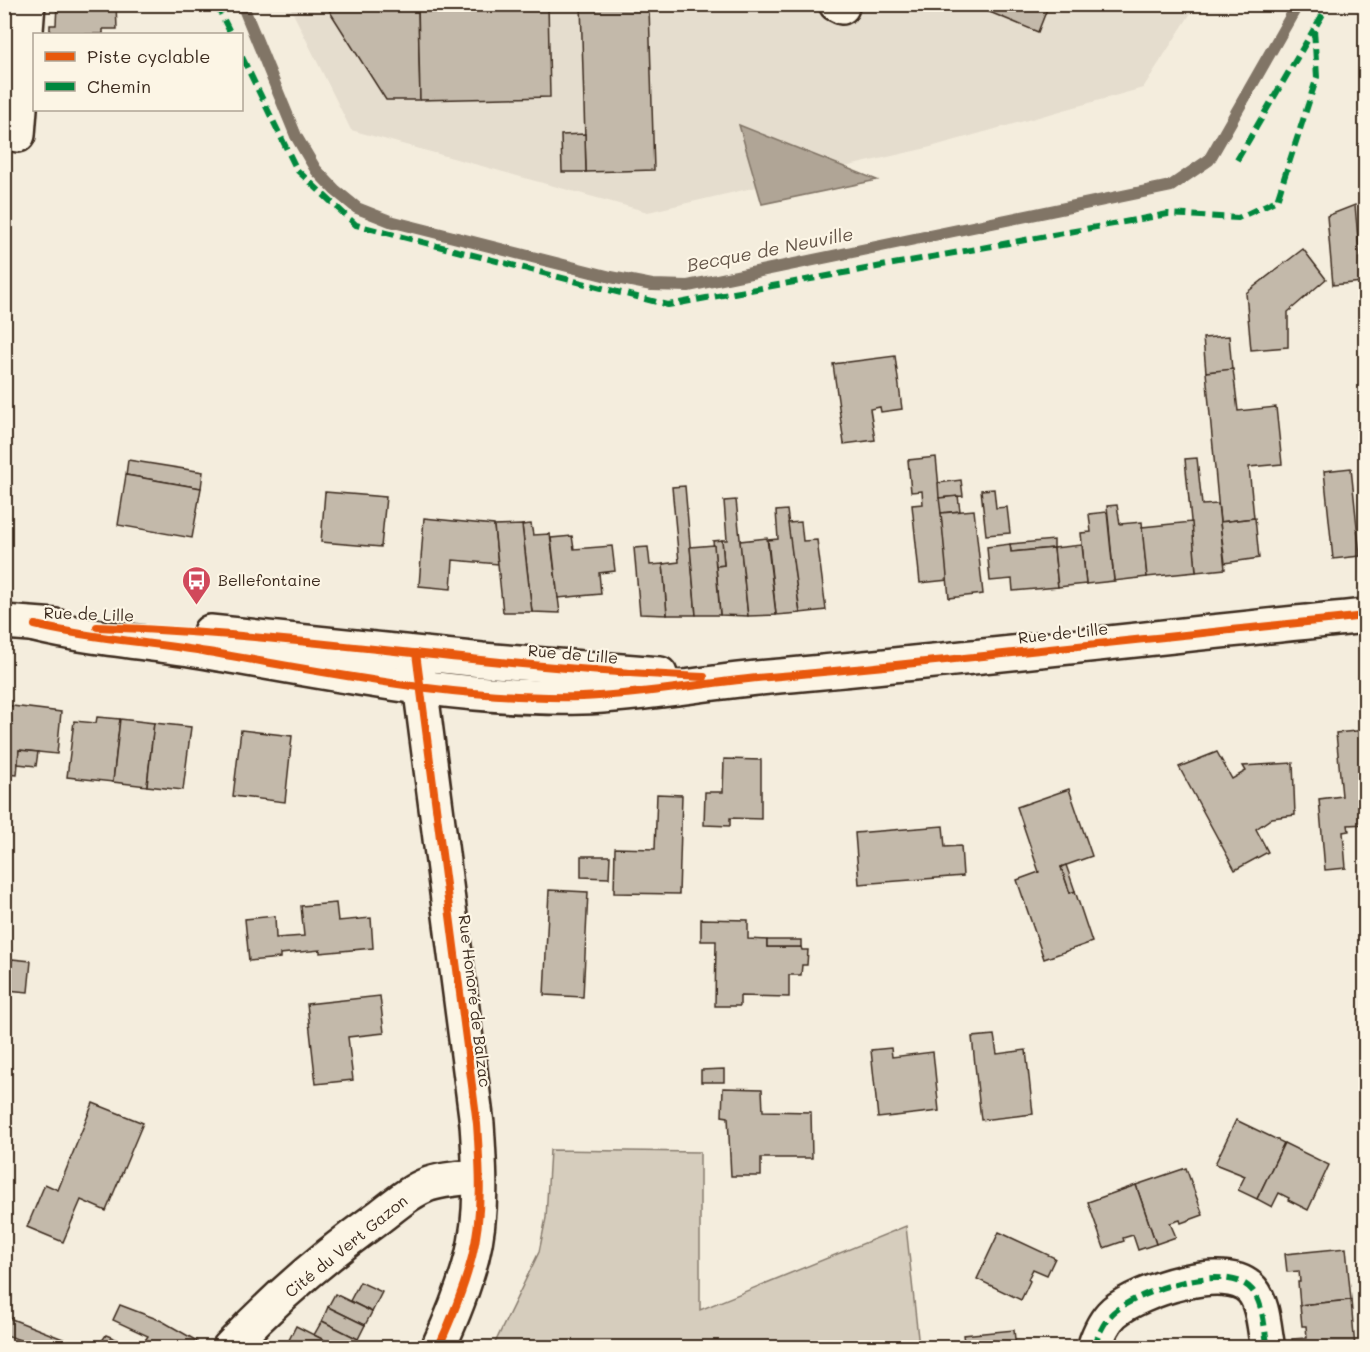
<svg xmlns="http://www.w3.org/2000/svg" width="1370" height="1352" font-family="Mali,sans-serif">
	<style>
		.built { fill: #e5ddce }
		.green { fill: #d6cdbd; stroke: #887c6e; stroke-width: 1.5 }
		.water { fill: #b0a596; stroke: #817466; stroke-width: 1.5 }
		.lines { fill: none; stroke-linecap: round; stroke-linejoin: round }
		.stream { stroke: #817466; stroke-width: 12 }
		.building { fill: #c3b9aa; stroke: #3b2a1e; stroke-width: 1.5 }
		.minor-casing { stroke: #3b2a1e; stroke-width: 38 }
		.major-casing { stroke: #3b2a1e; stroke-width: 38 }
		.minor { stroke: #fcf5e5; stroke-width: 33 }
		.major { stroke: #fcf5e5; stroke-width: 33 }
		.quiet { stroke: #00873e; stroke-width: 6; stroke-dasharray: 12 6; stroke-linecap: butt }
		.cycleway-casing { stroke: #fcf5e5; stroke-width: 11 }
		.cycleway { stroke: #e8590c; stroke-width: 8 }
		.labels { text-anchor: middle; stroke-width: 4.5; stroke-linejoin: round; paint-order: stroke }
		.poi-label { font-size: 16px; fill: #3b2a1e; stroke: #fcf5e5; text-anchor: start }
		.street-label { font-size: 16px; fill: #3b2a1e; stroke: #fcf5e5 }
		.water-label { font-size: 18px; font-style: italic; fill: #645548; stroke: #fcf5e5 }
	</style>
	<rect width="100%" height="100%" fill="#f4eddd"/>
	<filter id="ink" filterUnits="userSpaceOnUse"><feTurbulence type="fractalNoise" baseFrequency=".0167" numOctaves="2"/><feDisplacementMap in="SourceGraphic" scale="12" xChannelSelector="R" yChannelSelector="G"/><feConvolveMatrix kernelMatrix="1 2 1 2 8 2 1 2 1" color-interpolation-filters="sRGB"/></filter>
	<g filter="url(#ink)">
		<polygon class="built" points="289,5 1196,5 1143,88 927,148 648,212 351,130"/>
		<polygon class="green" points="550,1150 700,1152 700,1310 906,1226 919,1347 493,1347 539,1252 546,1218"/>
		<polygon class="water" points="739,125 877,180 762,204"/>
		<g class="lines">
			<polyline class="stream" points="242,4 296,136 316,170 335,190 357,208 390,221 611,277 652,285 688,286 1171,186 1209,160 1298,4"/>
		</g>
		<g class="building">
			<polygon points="57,4 116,4 117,29 103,29 103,34 50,34 50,25 56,25"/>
			<polygon points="325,4 418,4 420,100 386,100"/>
			<polygon points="418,4 548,4 550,97 420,100"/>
			<polygon points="581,4 634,4 634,8 649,8 654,170 586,172"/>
			<polygon points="970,4 1049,4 1038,32"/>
			<polygon points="585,134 586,172 562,172 561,135"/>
			<polygon points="1355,205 1362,282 1333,285 1327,216"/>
			<polygon points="1303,249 1326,279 1288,312 1288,347 1251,350 1246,293"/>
			<polygon points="1229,336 1232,370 1206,372 1203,338"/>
			<polygon points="895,356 902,409 881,412 880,407 870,409 875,440 844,444 833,364"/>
			<polygon points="1233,369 1238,411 1276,407 1282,464 1249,467 1254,518 1220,522 1206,372"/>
			<polygon points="936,457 948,580 920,583 912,505 923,504 922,491 911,492 908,460"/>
			<polygon points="1197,458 1202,505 1218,504 1225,569 1196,572 1185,459"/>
			<polygon points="128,460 203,472 201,488 126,475"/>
			<polygon points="1351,468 1360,556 1333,559 1324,471"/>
			<polygon points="126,475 201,488 192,538 118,525"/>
			<polygon points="961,480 963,496 939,498 938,483"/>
			<polygon points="685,486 696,615 667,615 663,564 679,562 672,487"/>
			<polygon points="994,489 996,508 1007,507 1010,533 986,535 981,490"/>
			<polygon points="325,492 386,497 381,547 321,542"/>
			<polygon points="958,496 960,511 941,513 939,498"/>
			<polygon points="736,500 748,616 720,615 716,566 724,565 722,540 727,540 724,501"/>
			<polygon points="1117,505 1120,524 1142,522 1147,577 1114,581 1107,506"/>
			<polygon points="787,510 800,613 776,615 768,540 778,539 776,511"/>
			<polygon points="974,510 983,594 949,598 941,513"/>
			<polygon points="1107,512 1114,581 1086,584 1081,533 1091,532 1089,514"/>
			<polygon points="424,518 494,525 498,564 453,560 451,589 419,586"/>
			<polygon points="1255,518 1259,558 1225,563 1220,522"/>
			<polygon points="801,522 803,541 817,540 826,610 800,613 788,523"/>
			<polygon points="1192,522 1196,572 1147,577 1142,527"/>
			<polygon points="531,524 533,535 550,534 560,613 532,612 522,525"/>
			<polygon points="522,525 532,612 503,612 494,526"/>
			<polygon points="572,536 574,549 612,546 615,571 599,573 601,594 558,598 551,538"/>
			<polygon points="767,538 776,615 748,616 740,541"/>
			<polygon points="722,540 724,565 716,566 713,541"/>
			<polygon points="1054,540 1054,548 1011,552 1010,544"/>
			<polygon points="1010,544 1011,552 1054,548 1058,587 1013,591 1012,579 990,581 987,547"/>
			<polygon points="714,545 720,615 696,615 690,547"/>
			<polygon points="1082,545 1086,584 1058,587 1054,548"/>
			<polygon points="648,547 650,565 663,564 667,615 640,614 634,548"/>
			<polygon points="4,705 61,712 57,754 19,750 17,775 4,774"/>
			<polygon points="97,717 120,719 113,782 67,777 74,721 96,723"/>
			<polygon points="120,719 154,723 147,786 113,782"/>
			<polygon points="154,723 191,727 183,790 147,786"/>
			<polygon points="241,730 292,736 285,802 233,796"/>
			<polygon points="1366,730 1366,824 1348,825 1349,831 1343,832 1346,868 1325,870 1319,799 1342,796 1336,733"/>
			<polygon points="19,750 38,752 36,766 18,764"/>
			<polygon points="1217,752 1232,779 1246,771 1243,766 1293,763 1295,815 1272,818 1256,829 1268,852 1235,870 1179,767"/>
			<polygon points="724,759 761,760 761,819 730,818 730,826 704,825 705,792 723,792"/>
			<polygon points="1069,789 1092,856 1061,867 1070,893 1075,891 1092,942 1044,959 1017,880 1039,872 1017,807"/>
			<polygon points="657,794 682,795 679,894 614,893 615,848 655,849"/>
			<polygon points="943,826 945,847 961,846 963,876 859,884 855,833"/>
			<polygon points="581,856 610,856 609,878 581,877"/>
			<polygon points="1066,865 1075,891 1070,893 1061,867"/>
			<polygon points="549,890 588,892 583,997 544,995"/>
			<polygon points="336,903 338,921 371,918 373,948 320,953 320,950 280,954 280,958 249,961 245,919 275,916 276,938 304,936 301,906"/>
			<polygon points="701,919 748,920 748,939 767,940 767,947 801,947 802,950 808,950 807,965 802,965 801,975 789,975 789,997 740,996 740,1006 715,1006 716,941 701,941"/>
			<rect x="767" y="940" width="34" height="7"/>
			<polygon points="12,959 31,961 28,992 7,990"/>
			<polygon points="380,996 384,1033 348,1037 353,1080 316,1084 307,1004"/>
			<polygon points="994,1035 997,1054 1026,1050 1033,1114 981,1120 972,1037"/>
			<polygon points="891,1048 892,1057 933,1052 939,1111 878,1118 871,1050"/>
			<polygon points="724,1069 724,1082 701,1082 701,1070"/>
			<polygon points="723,1088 762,1089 763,1111 811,1112 812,1158 761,1158 761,1176 731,1176 728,1117 722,1116"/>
			<polygon points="93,1103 143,1123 106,1211 81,1200 63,1242 27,1227 45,1184 58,1190"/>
			<polygon points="1236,1120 1284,1143 1257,1199 1238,1190 1245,1176 1215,1164"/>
			<polygon points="1284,1143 1329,1165 1308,1210 1288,1200 1289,1198 1279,1193 1272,1207 1257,1199"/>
			<polygon points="1186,1168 1203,1215 1181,1223 1180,1220 1170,1223 1176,1237 1156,1244 1136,1185"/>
			<polygon points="1136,1185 1156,1244 1138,1250 1133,1235 1123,1238 1124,1241 1104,1248 1088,1202"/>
			<polygon points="999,1232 1055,1258 1047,1275 1033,1269 1028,1279 1030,1281 1021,1300 977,1279"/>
			<polygon points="1346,1248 1351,1300 1300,1305 1298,1282 1300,1282 1299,1271 1287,1272 1285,1254"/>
			<polygon points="360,1282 382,1292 372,1312 350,1301"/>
			<polygon points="335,1294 372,1312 365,1325 328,1307"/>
			<polygon points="1351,1300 1355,1348 1293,1348 1292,1339 1307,1338 1306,1326 1302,1326 1300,1305"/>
			<polygon points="120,1305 162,1321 197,1341 192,1348 140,1348 148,1336 113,1320"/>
			<polygon points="328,1307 365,1325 358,1339 322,1321"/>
			<polygon points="4,1316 86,1348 40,1348 4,1334"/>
			<polygon points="322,1321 358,1339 354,1348 340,1348 314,1335"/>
			<polygon points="296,1326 324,1340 320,1348 299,1348 288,1342"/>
			<polygon points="1014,1330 1016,1348 965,1348 963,1335"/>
			<polygon points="106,1335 138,1348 97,1348"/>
		</g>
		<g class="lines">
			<defs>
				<g id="minor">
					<polyline points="836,4 842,7"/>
					<polyline points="18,135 28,4"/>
					<path d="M417,661L477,1124C480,1168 483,1214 472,1257C464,1288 452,1318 438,1348"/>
					<path d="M229,1348C274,1299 326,1255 379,1217C395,1205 410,1191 429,1184C445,1179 462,1178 479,1177"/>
					<path d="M1094,1348C1098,1335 1104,1321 1114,1312C1139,1291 1227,1261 1252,1290C1263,1303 1264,1326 1267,1343"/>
				</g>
				<g id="major">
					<polyline points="4,622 56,626"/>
					<path d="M35,625C92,639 151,642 208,652C332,673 456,700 582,697C645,695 707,682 769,677C968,659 1167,636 1366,616"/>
					<polyline points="210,632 482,660 660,674"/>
				</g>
			</defs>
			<use href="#minor" class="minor-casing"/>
			<use href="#major" class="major-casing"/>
			<use href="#minor" class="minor"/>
			<use href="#major" class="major"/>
			<g class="quiet">
				<polyline points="216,4 231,34"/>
				<polyline points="242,57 297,170 356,225 668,305 1168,214 1238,218 1277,200 1317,77 1314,29 1329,4"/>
				<polyline points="1237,160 1314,29"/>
				<path d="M1094,1348C1098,1335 1104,1321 1114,1312C1139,1291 1227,1261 1252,1290C1263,1303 1264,1326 1267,1343"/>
			</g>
			<defs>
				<g id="cycleway">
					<path d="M35,625C92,639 151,642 208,652C332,673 456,700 582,697C645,695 707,682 769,677C968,659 1167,636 1366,616"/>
					<path d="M97,627C300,634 501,669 704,677"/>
					<path d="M416,653L477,1124C480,1168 483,1214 472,1257C464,1288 452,1318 438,1348"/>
				</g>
			</defs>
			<use href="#cycleway" class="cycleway-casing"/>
			<use href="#cycleway" class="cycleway"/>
		</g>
	</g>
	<defs>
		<symbol id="bus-pin" viewBox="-11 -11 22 30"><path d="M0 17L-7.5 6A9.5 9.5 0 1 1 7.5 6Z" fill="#d1495b" stroke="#fcf5e5"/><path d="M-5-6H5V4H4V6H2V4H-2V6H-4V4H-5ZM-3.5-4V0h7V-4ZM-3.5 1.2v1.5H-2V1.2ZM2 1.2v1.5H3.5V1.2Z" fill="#fff"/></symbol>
	</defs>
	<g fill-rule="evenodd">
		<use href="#bus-pin" x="180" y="564" width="33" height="45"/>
	</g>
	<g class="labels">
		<g class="poi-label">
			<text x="218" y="586">Bellefontaine</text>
		</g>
		<g class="street-label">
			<text transform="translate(89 614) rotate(2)" y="6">Rue de Lille</text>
			<text transform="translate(1063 633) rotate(-6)" y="6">Rue de Lille</text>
			<text transform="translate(573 654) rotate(5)" y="6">Rue de Lille</text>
			<text transform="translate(475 1001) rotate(83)" y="6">Rue Honoré de Balzac</text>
			<text transform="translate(346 1246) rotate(-39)" y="6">Cité du Vert Gazon</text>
		</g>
		<g class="water-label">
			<text transform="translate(770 250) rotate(-11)" y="6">Becque de Neuville</text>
		</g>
	</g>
	<rect width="1370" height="1352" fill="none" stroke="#fcf5e5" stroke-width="24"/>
	<rect x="12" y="12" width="1346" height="1328" fill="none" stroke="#3b2a1e" stroke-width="2" filter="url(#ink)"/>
	<rect x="33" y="33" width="210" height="78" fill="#fcf5e5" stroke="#afa495" stroke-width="1.5"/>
	<rect x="45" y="52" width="30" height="9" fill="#e8590c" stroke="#afa495" stroke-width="1.5"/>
	<text x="87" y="63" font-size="18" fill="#3b2a1e">Piste cyclable</text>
	<rect x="45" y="82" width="30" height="9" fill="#00873e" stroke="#afa495" stroke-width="1.5"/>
	<text x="87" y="93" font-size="18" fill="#3b2a1e">Chemin</text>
</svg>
